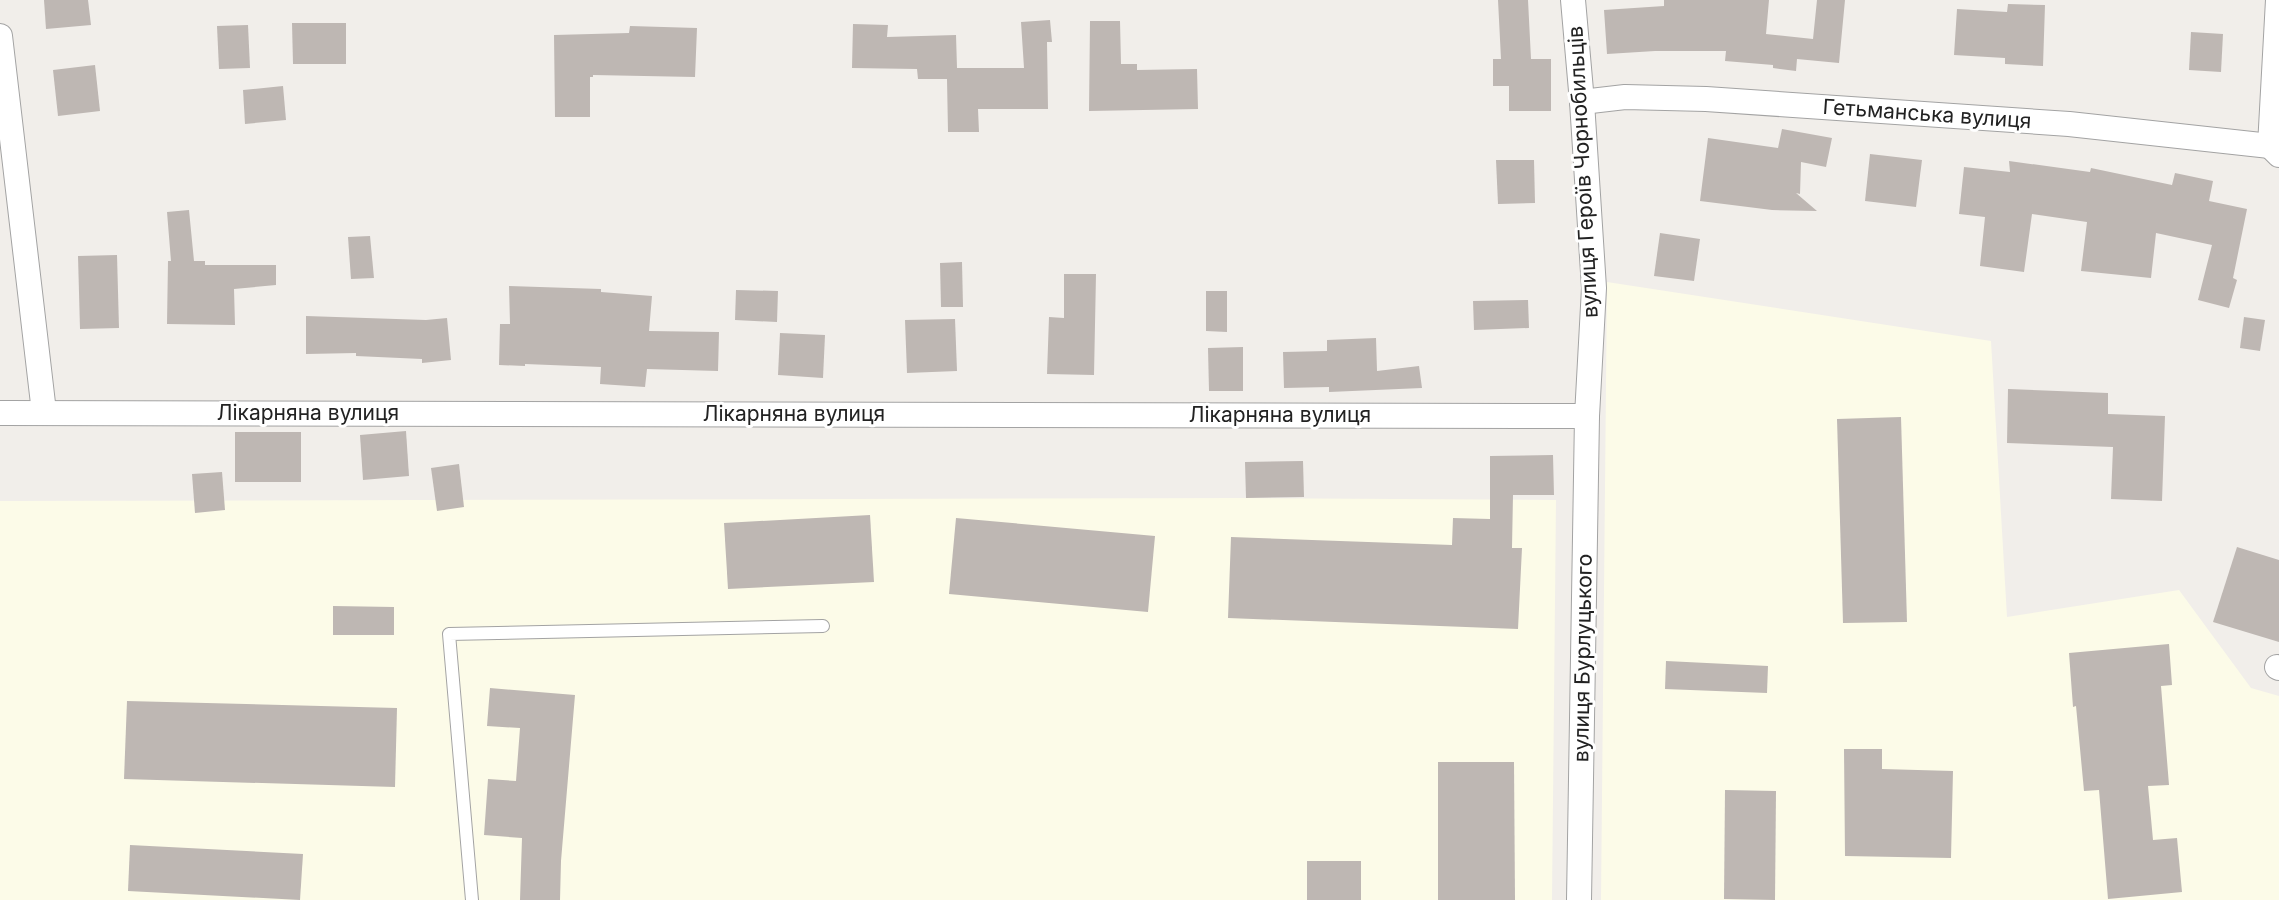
<svg xmlns="http://www.w3.org/2000/svg" width="2279" height="900" font-family="Inter,sans-serif">
	<style>
		.education { fill: #fcfbe8 }
		.building { fill: #beb7b3 }
		.lines { fill: none; stroke-linecap: round; stroke-linejoin: round }
		.lane-casing { stroke: #a3a3a3; stroke-width: 14 }
		.street-casing { stroke: #a3a3a3; stroke-width: 26 }
		.lane { stroke: #fff; stroke-width: 12 }
		.street { stroke: #fff; stroke-width: 24 }
		.labels { text-anchor: middle; stroke-width: 6; stroke-linejoin: round; paint-order: stroke }
		.street-label { font-size: 21px; fill: #222; stroke: #fff }
	</style>
	<rect width="100%" height="100%" fill="#f1eeea"/>
	<g class="education">
		<polygon points="1607,282 1991,341 2007,617 2179,590 2251,688 2279,696 2279,900 1601,900"/>
		<polygon points="1246,498 1556,500 1552,900 0,900 0,501"/>
	</g>
	<g class="building">
		<polygon points="44,0 88,0 91,25 46,29"/>
		<polygon points="1498,0 1528,0 1531,59 1551,59 1551,111 1509,111 1509,86 1493,86 1493,59 1501,59"/>
		<polygon points="1664,0 1769,0 1766,34 1813,39 1817,0 1845,0 1839,63 1797,59 1796,71 1773,68 1773,65 1725,61 1726,51 1655,51 1607,54 1604,10 1664,6"/>
		<polygon points="2008,4 2045,5 2043,66 2005,64 2005,58 1954,55 1957,9 2007,12"/>
		<polygon points="1050,20 1052,42 1047,42 1048,109 978,109 979,132 948,132 947,79 918,79 917,69 852,68 853,24 888,25 887,37 956,35 957,68 1024,68 1021,22"/>
		<polygon points="1090,21 1120,21 1121,64 1137,64 1137,70 1197,69 1198,109 1089,111"/>
		<polygon points="292,23 346,23 346,64 293,64"/>
		<polygon points="248,25 250,68 219,69 217,26"/>
		<polygon points="630,26 697,28 695,77 593,75 593,77 590,77 590,117 555,117 554,35 629,33"/>
		<polygon points="2191,32 2223,34 2221,72 2189,70"/>
		<polygon points="95,65 100,111 58,116 53,70"/>
		<polygon points="283,86 286,120 245,124 243,90"/>
		<polygon points="1782,129 1832,138 1826,167 1801,162 1800,194 1796,193 1817,211 1772,210 1700,201 1708,138 1778,148"/>
		<polygon points="1870,154 1922,160 1916,207 1865,201"/>
		<polygon points="1496,160 1534,160 1535,203 1498,204"/>
		<polygon points="2009,161 2090,172 2091,168 2172,185 2175,173 2213,181 2209,201 2247,209 2233,278 2237,280 2229,308 2198,300 2212,245 2156,233 2151,278 2081,271 2087,222 2032,214 2024,272 1980,266 1985,217 1959,214 1964,167 2010,172"/>
		<polygon points="189,210 194,261 205,261 205,265 276,265 276,285 234,289 235,325 167,324 168,261 171,261 167,212"/>
		<polygon points="1660,233 1700,239 1694,281 1654,276"/>
		<polygon points="370,236 374,278 351,279 348,237"/>
		<polygon points="117,255 119,328 80,329 78,256"/>
		<polygon points="962,262 963,307 941,307 940,263"/>
		<polygon points="1064,274 1096,274 1094,375 1047,374 1049,317 1064,318"/>
		<polygon points="509,286 601,289 601,292 652,296 649,331 719,332 718,371 647,369 645,387 600,384 601,367 525,364 525,366 499,365 500,324 510,324"/>
		<polygon points="736,290 778,291 777,322 735,320"/>
		<polygon points="1206,291 1227,291 1227,332 1206,331"/>
		<polygon points="1528,300 1529,328 1474,330 1473,301"/>
		<polygon points="306,316 426,320 447,318 451,360 422,363 422,359 356,356 356,353 306,354"/>
		<polygon points="2244,317 2265,320 2260,351 2240,348"/>
		<polygon points="955,319 957,371 907,373 905,320"/>
		<polygon points="780,333 825,335 823,378 778,375"/>
		<polygon points="1376,338 1377,371 1419,366 1422,388 1329,392 1329,387 1284,388 1283,352 1327,351 1327,340"/>
		<polygon points="1243,347 1243,391 1209,391 1208,348"/>
		<polygon points="2008,389 2108,393 2108,414 2165,416 2162,501 2111,499 2113,447 2007,443"/>
		<polygon points="1901,417 1907,622 1843,623 1837,419"/>
		<polygon points="406,431 409,476 363,480 360,435"/>
		<rect x="235" y="432" width="66" height="50"/>
		<polygon points="1553,455 1554,495 1513,495 1512,548 1522,548 1518,629 1228,618 1231,537 1452,545 1453,518 1490,519 1490,456"/>
		<polygon points="1303,461 1304,497 1246,498 1245,462"/>
		<polygon points="459,464 464,507 437,511 431,468"/>
		<polygon points="222,472 225,510 195,513 192,474"/>
		<polygon points="870,515 874,582 728,589 724,523"/>
		<polygon points="956,518 1155,536 1148,612 949,594"/>
		<polygon points="2237,547 2279,560 2279,642 2213,622"/>
		<polygon points="333,606 394,607 394,635 333,635"/>
		<polygon points="2169,644 2172,685 2161,686 2169,785 2148,786 2153,840 2177,838 2182,892 2108,899 2099,790 2084,791 2076,706 2073,707 2069,653"/>
		<polygon points="1666,661 1768,666 1767,693 1665,689"/>
		<polygon points="490,688 575,695 561,861 560,900 520,900 522,838 484,835 488,779 516,781 520,728 487,726"/>
		<polygon points="127,701 397,708 395,787 124,779"/>
		<polygon points="1844,749 1882,749 1882,769 1953,771 1951,858 1845,856"/>
		<polygon points="1438,762 1514,762 1515,900 1438,900"/>
		<polygon points="1725,790 1776,791 1775,900 1724,899"/>
		<polygon points="130,845 303,854 300,900 128,891"/>
		<rect x="1307" y="861" width="54" height="39"/>
	</g>
	<g class="lines">
		<defs>
			<polyline id="lane" points="472,900 449,634 823,626"/>
			<g id="street">
				<polyline points="1573,0 1582,102 1594,288 1587,416 1579,900"/>
				<polyline points="2278,0 2270,146 2279,155"/>
				<polyline points="0,36 44,412"/>
				<polyline points="1582,102 1625,97 1706,99 2069,124 2270,146"/>
				<polyline points="0,413 1587,416"/>
				<polyline points="2277,667 2279,668"/>
			</g>
		</defs>
		<use href="#lane" class="lane-casing"/>
		<use href="#street" class="street-casing"/>
		<use href="#lane" class="lane"/>
		<use href="#street" class="street"/>
	</g>
	<g class="labels">
		<g class="street-label">
			<text transform="translate(1927 114) rotate(4)" y="7">Гетьманська вулиця</text>
			<text transform="translate(1583 172) rotate(-93)" y="7">вулиця Героїв Чорнобильців</text>
			<text x="308" y="420">Лікарняна вулиця</text>
			<text x="794" y="421">Лікарняна вулиця</text>
			<text x="1280" y="422">Лікарняна вулиця</text>
			<text transform="translate(1583 658) rotate(-89)" y="7">вулиця Бурлуцького</text>
		</g>
	</g>
</svg>
